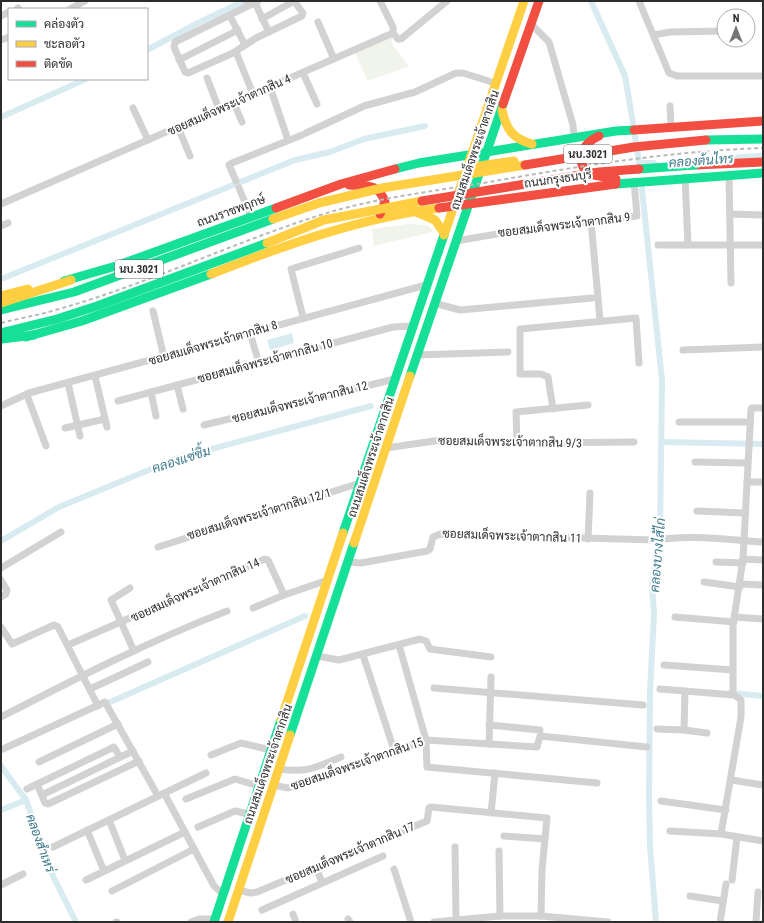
<svg xmlns="http://www.w3.org/2000/svg" width="764" height="923" font-family="'Roboto Condensed',Sarabun,sans-serif">
	<style>
		.green { fill: #f1f4eb }
		.water { fill: #d8ebf0 }
		.lines { fill: none; stroke-linecap: round; stroke-linejoin: round }
		.canal { stroke: #d8ebf0; stroke-width: 6 }
		.street { stroke: #d2d2d2; stroke-width: 7 }
		.fast { stroke: #16e098; stroke-width: 9 }
		.slow { stroke: #ffcf43; stroke-width: 9 }
		.jam { stroke: #f24e42; stroke-width: 9 }
		.rail { stroke: #b9b9b9; stroke-width: 2; stroke-dasharray: 4 3; stroke-linecap: butt }
		.fast-bridge { stroke: #16e098; stroke-width: 9 }
		.slow-bridge { stroke: #ffcf43; stroke-width: 9 }
		.jam-bridge { stroke: #f24e42; stroke-width: 9 }
		.labels { text-anchor: middle; stroke-width: 4; stroke-linejoin: round; paint-order: stroke }
		.shield { fill: #fff; stroke: #6c6c6c; stroke-width: 1 }
		.shield-label { font-size: 11px; font-weight: bold; fill: #2d2d2d }
		.street-label { font-size: 12px; fill: #2d2d2d; stroke: #fff }
		.water-label { font-size: 13px; font-style: italic; fill: #3e7a8d; stroke: #fff }
	</style>
	<rect width="100%" height="100%" fill="#fff"/>
	<g class="green">
		<polygon points="392,36 392,44 409,66 368,81 355,53"/>
		<polygon points="407,224 427,225 432,229 432,232 374,246 372,229"/>
	</g>
	<polygon class="water" points="292,333 294,343 270,350 267,340"/>
	<g class="lines">
		<g class="canal">
			<polyline points="591,1 625,76 633,123"/>
			<polyline points="147,50 198,23 244,1"/>
			<polyline points="1,117 86,79"/>
			<polyline points="635,137 640,167"/>
			<polyline points="705,159 763,156"/>
			<polyline points="639,163 654,163"/>
			<polyline points="642,189 662,380 660,535 652,586 654,613 650,692 649,797 650,846 656,922"/>
			<polyline points="1,279 295,160 330,152 364,139 425,126"/>
			<polyline points="662,442 763,444"/>
			<polyline points="1,541 59,507 178,458 371,406"/>
			<polyline points="730,693 763,696"/>
			<polyline points="108,703 305,616"/>
			<polyline points="1,766 26,800 53,876 76,922"/>
			<polyline points="1,810 26,800"/>
		</g>
		<g class="street">
			<polyline points="247,1 256,5 269,32"/>
			<polyline points="258,1 175,42 174,47 185,72 188,73 233,53 256,38 302,16 303,13 294,1"/>
			<polyline points="380,1 393,27 393,33"/>
			<polyline points="639,1 669,73 677,76 763,76"/>
			<polyline points="17,9 18,8"/>
			<polyline points="70,9 85,1"/>
			<polyline points="1,16 9,12"/>
			<polyline points="230,16 245,45"/>
			<polyline points="262,19 294,1"/>
			<polyline points="318,22 334,59"/>
			<polyline points="531,24 549,42 573,125 574,137"/>
			<polyline points="654,35 670,32 724,31"/>
			<polyline points="1,40 9,37"/>
			<polyline points="236,52 253,94"/>
			<polyline points="179,60 238,30"/>
			<polyline points="303,73 317,104"/>
			<polyline points="207,78 219,109"/>
			<polyline points="270,87 288,140"/>
			<polyline points="234,103 242,122"/>
			<polyline points="670,106 671,126"/>
			<polyline points="133,108 148,140"/>
			<polyline points="178,127 190,156"/>
			<polyline points="306,133 364,106 415,92 456,73 463,73 495,83"/>
			<polyline points="729,175 731,283"/>
			<polyline points="685,177 688,245"/>
			<polyline points="236,181 229,165 232,163 302,135"/>
			<polyline points="239,188 251,217"/>
			<polyline points="1,204 393,33 398,39 401,39 447,1"/>
			<polyline points="730,214 763,215"/>
			<polyline points="591,221 600,320"/>
			<polyline points="1,226 8,223"/>
			<polyline points="456,241 514,231 637,216 634,181"/>
			<polyline points="658,245 763,245"/>
			<polyline points="434,303 460,310 592,298"/>
			<polyline points="153,311 164,357"/>
			<polyline points="303,317 291,269 359,248"/>
			<polyline points="250,333 259,363"/>
			<polyline points="683,350 763,347"/>
			<polyline points="417,355 508,352"/>
			<polyline points="95,376 107,427"/>
			<polyline points="68,383 80,436"/>
			<polyline points="177,385 183,409"/>
			<polyline points="151,392 156,416"/>
			<polyline points="27,395 46,446"/>
			<polyline points="118,401 393,327 413,326"/>
			<polyline points="1,406 29,393 426,285"/>
			<polyline points="553,409 548,377 541,374 520,374 520,329 636,318 639,363"/>
			<polyline points="679,422 750,422"/>
			<polyline points="204,425 395,379"/>
			<polyline points="65,428 105,419"/>
			<polyline points="517,443 516,412 588,405"/>
			<polyline points="386,448 441,440 530,443 634,442"/>
			<polyline points="695,462 747,463"/>
			<polyline points="747,482 763,482"/>
			<polyline points="697,511 745,513"/>
			<polyline points="588,539 590,493"/>
			<polyline points="158,547 360,483"/>
			<polyline points="743,559 763,560"/>
			<path d="M349,562L361,563L427,551L430,549L433,537L440,534L656,540C691,534 728,540 763,542"/>
			<polyline points="716,562 743,563"/>
			<polyline points="1,568 61,532"/>
			<polyline points="1,580 7,590 6,594 1,597"/>
			<polyline points="704,582 740,587"/>
			<polyline points="740,584 763,585"/>
			<polyline points="130,588 111,600 134,651"/>
			<polyline points="253,608 284,595 328,580"/>
			<polyline points="675,617 734,622"/>
			<polyline points="735,617 763,619"/>
			<polyline points="1,627 12,644 54,625 58,627 98,706"/>
			<polyline points="68,645 265,559 268,560 284,595"/>
			<polyline points="399,645 426,740 427,767 597,783"/>
			<polyline points="363,655 394,750"/>
			<polyline points="317,656 339,660 420,639 426,641 430,649 491,657"/>
			<polyline points="664,665 733,670"/>
			<polyline points="434,688 643,705"/>
			<polyline points="90,689 148,662"/>
			<polyline points="660,689 734,695"/>
			<polyline points="685,691 684,730 707,733"/>
			<path d="M1,717C75,679 149,641 227,611"/>
			<polyline points="489,725 540,730"/>
			<polyline points="657,729 684,730"/>
			<polyline points="489,744 491,677"/>
			<polyline points="3,749 105,702 158,796"/>
			<polyline points="211,755 241,743 271,750"/>
			<polyline points="39,762 118,724"/>
			<path d="M279,769C307,773 315,768 341,757"/>
			<polyline points="731,780 763,785"/>
			<polyline points="37,784 45,803 48,804 139,761"/>
			<polyline points="273,785 288,788 426,740 537,747 540,736 647,747"/>
			<polyline points="27,789 114,747 120,757"/>
			<polyline points="164,793 214,886 223,894"/>
			<polyline points="42,795 133,751"/>
			<polyline points="186,799 235,779 259,786"/>
			<polyline points="661,801 726,810"/>
			<polyline points="491,813 495,773"/>
			<polyline points="109,820 125,860"/>
			<polyline points="198,827 235,811 249,814"/>
			<polyline points="87,830 104,871"/>
			<polyline points="670,831 721,834 763,841"/>
			<polyline points="721,834 741,717 741,700 733,694 733,625 743,559 751,409 752,408 763,408"/>
			<polyline points="504,836 545,839"/>
			<polyline points="53,847 206,773"/>
			<polyline points="455,847 456,919"/>
			<polyline points="499,851 500,916"/>
			<polyline points="316,868 322,882"/>
			<polyline points="394,869 411,922"/>
			<polyline points="86,880 185,832"/>
			<polyline points="732,880 737,837"/>
			<polyline points="1,885 23,874"/>
			<polyline points="238,890 251,893 257,892 427,821 429,808 431,807 547,818 542,870 541,916"/>
			<polyline points="112,891 194,849"/>
			<polyline points="690,896 723,901"/>
			<polyline points="262,910 383,856"/>
			<polyline points="293,914 296,922"/>
			<polyline points="348,919 350,922"/>
			<polyline points="116,922 117,922"/>
			<polyline points="191,922 199,919 215,919"/>
			<polyline points="434,922 500,916 541,916 608,922"/>
			<polyline points="720,922 726,884"/>
			<polyline points="756,922 758,892"/>
		</g>
		<g class="fast">
			<polyline points="706,140 763,139"/>
			<polyline points="395,169 419,163 616,131 634,130"/>
			<polyline points="616,184 763,173"/>
			<polyline points="64,281 116,266 276,208"/>
			<polyline points="1,310 74,292 273,219"/>
			<polyline points="1,333 57,319 97,306 267,243"/>
			<polyline points="26,337 82,321 211,274"/>
			<polyline points="2,339 34,335"/>
			<polyline points="410,376 503,104"/>
			<polyline points="343,533 444,235"/>
			<polyline points="290,735 354,543"/>
			<polyline points="214,922 281,720"/>
		</g>
		<g class="slow">
			<path d="M502,110C506,129 513,139 532,144"/>
			<polyline points="466,168 514,161"/>
			<polyline points="414,211 435,220 444,233"/>
			<polyline points="444,235 524,1"/>
			<path d="M211,274C285,245 360,218 439,208"/>
			<polyline points="1,296 28,289"/>
			<polyline points="1,303 71,280"/>
			<polyline points="354,543 410,376"/>
			<polyline points="281,720 343,533"/>
			<polyline points="228,922 290,735"/>
		</g>
		<g class="jam">
			<polyline points="503,104 539,1"/>
			<polyline points="634,130 763,121"/>
			<path d="M599,136C582,144 574,158 588,174L616,179"/>
			<polyline points="695,165 763,162"/>
			<path d="M349,185C367,186 378,183 385,202L380,214"/>
			<polyline points="276,208 341,184 395,169"/>
			<polyline points="439,208 616,184"/>
		</g>
		<path class="rail" d="M1,323C20,318 40,315 59,309C151,283 238,240 330,212C382,197 436,191 489,182C580,166 671,151 763,148"/>
		<polyline class="fast-bridge" points="639,169 695,165"/>
		<g class="slow-bridge">
			<polyline points="273,219 319,203 382,188 525,165"/>
			<polyline points="267,243 324,220 422,201"/>
		</g>
		<g class="jam-bridge">
			<polyline points="525,165 634,147 706,140"/>
			<polyline points="422,201 599,172 639,169"/>
		</g>
	</g>
	<g class="labels">
		<g class="shield">
			<rect x="564" y="145" width="48" height="18" rx="3"/>
			<rect x="115" y="260" width="48" height="18" rx="3"/>
		</g>
		<g class="shield-label">
			<text x="588" y="158">นบ.3021</text>
			<text x="139" y="273">นบ.3021</text>
		</g>
		<g class="street-label">
			<text transform="translate(229 105) rotate(-24)" y="4">ซอยสมเด็จพระเจ้าตากสิน 4</text>
			<text transform="translate(475 150) rotate(-71)" y="4">ถนนสมเด็จพระเจ้าตากสิน</text>
			<text transform="translate(558 179) rotate(-8)" y="4">ถนนกรุงธนบุรี</text>
			<text transform="translate(231 211) rotate(-20)" y="4">ถนนราชพฤกษ์</text>
			<text transform="translate(564 225) rotate(-7)" y="4">ซอยสมเด็จพระเจ้าตากสิน 9</text>
			<text transform="translate(213 343) rotate(-16)" y="4">ซอยสมเด็จพระเจ้าตากสิน 8</text>
			<text transform="translate(265 361) rotate(-15)" y="4">ซอยสมเด็จพระเจ้าตากสิน 10</text>
			<text transform="translate(300 402) rotate(-14)" y="4">ซอยสมเด็จพระเจ้าตากสิน 12</text>
			<text transform="translate(510 442) rotate(1)" y="4">ซอยสมเด็จพระเจ้าตากสิน 9/3</text>
			<text transform="translate(371 457) rotate(-72)" y="4">ถนนสมเด็จพระเจ้าตากสิน</text>
			<text transform="translate(259 514) rotate(-17)" y="4">ซอยสมเด็จพระเจ้าตากสิน 12/1</text>
			<text transform="translate(512 536) rotate(2)" y="4">ซอยสมเด็จพระเจ้าตากสิน 11</text>
			<text transform="translate(195 590) rotate(-24)" y="4">ซอยสมเด็จพระเจ้าตากสิน 14</text>
			<text transform="translate(268 764) rotate(-71)" y="4">ถนนสมเด็จพระเจ้าตากสิน</text>
			<text transform="translate(357 764) rotate(-19)" y="4">ซอยสมเด็จพระเจ้าตากสิน 15</text>
			<text transform="translate(350 853) rotate(-23)" y="4">ซอยสมเด็จพระเจ้าตากสิน 17</text>
		</g>
		<g class="water-label">
			<text transform="translate(701 160) rotate(-4)" y="5">คลองต้นไทร</text>
			<text transform="translate(181 459) rotate(-18)" y="5">คลองแซ่ซิ้ม</text>
			<text transform="translate(657 555) rotate(-85)" y="5">คลองบางไส้ไก่</text>
			<text transform="translate(41 843) rotate(70)" y="5">คลองสำเหร่</text>
		</g>
	</g>
	<rect width="764" height="923" fill="none" stroke="#2d2d2d" stroke-width="4"/>
	<rect x="8" y="8" width="140" height="72" fill="#ffffff" stroke="#ababab"/>
	<rect x="16" y="21" width="20" height="6" fill="#16e098" stroke="#ababab"/>
	<text x="44" y="28" font-size="12" fill="#2d2d2d">คล่องตัว</text>
	<rect x="16" y="41" width="20" height="6" fill="#ffcf43" stroke="#ababab"/>
	<text x="44" y="48" font-size="12" fill="#2d2d2d">ชะลอตัว</text>
	<rect x="16" y="61" width="20" height="6" fill="#f24e42" stroke="#ababab"/>
	<text x="44" y="68" font-size="12" fill="#2d2d2d">ติดขัด</text>
	<g transform="translate(736 28)"><circle r="19" fill="#ffffff" stroke="#ababab"/>
	<path d="M0-3L7 15L0 10L-7 15Z" fill="#767676"/>
	<text y="-6" font-size="11" font-weight="bold" text-anchor="middle" fill="#2d2d2d">N</text>
	</g>
</svg>
